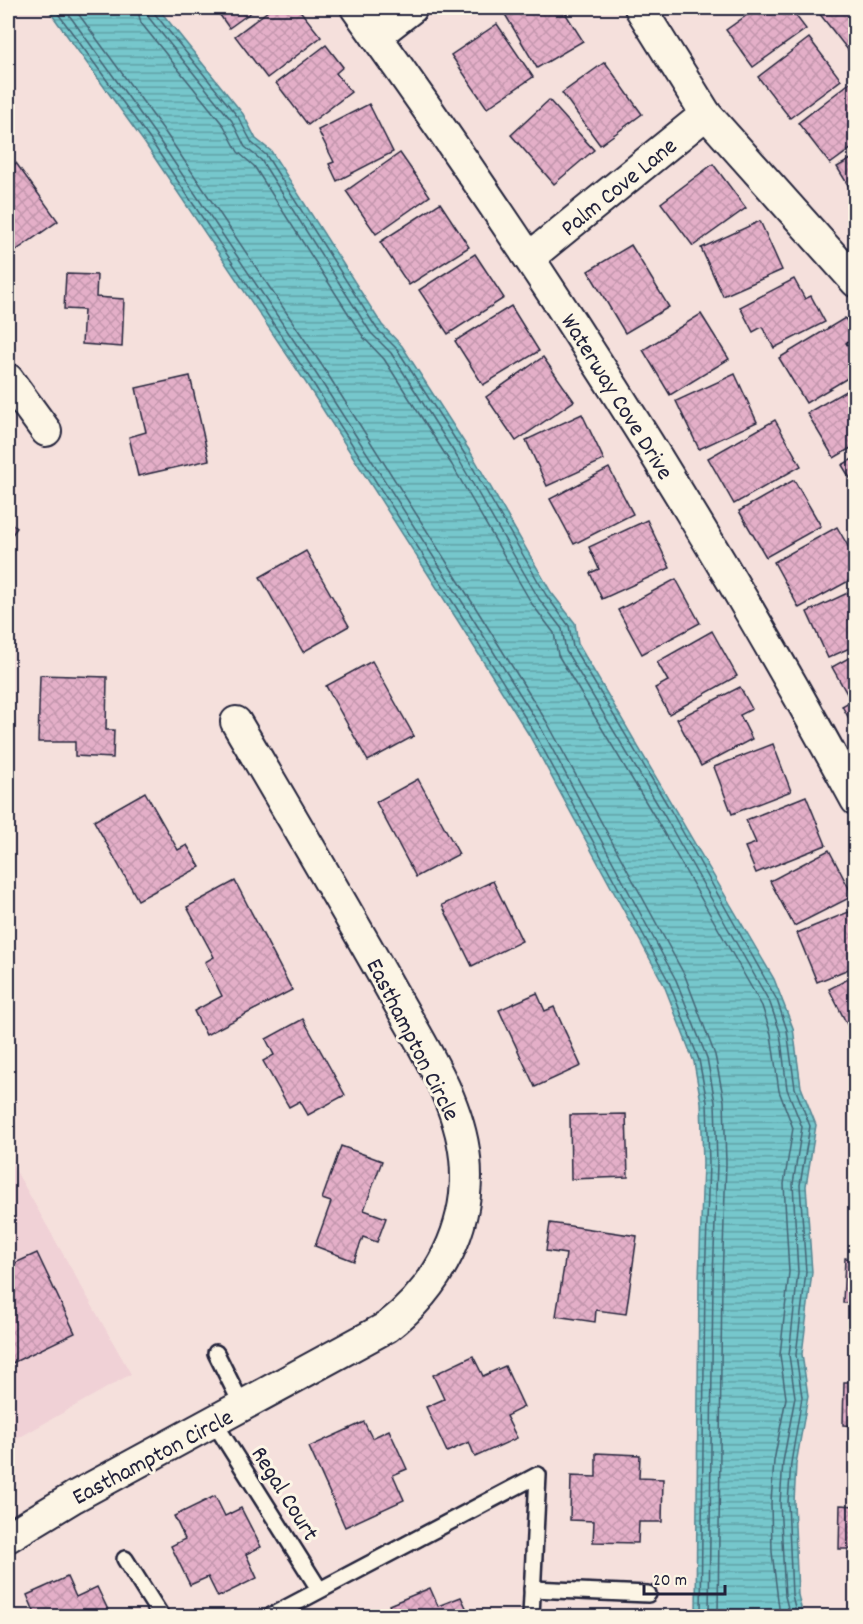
<svg xmlns="http://www.w3.org/2000/svg" width="863" height="1624" font-family="Dekko,sans-serif">
	<style>
		.built { fill: #f0d1d6 }
		.water { fill: url(#water-rules); stroke: #548592; stroke-width: 1.5 }
		.lines { fill: none; stroke-linecap: round; stroke-linejoin: round }
		.shore { stroke: #446475; stroke-width: 1.5 }
		.building { fill: url(#building-cross-hatch); stroke: #22223b; stroke-width: 1.5 }
		.service-casing { stroke: #22223b; stroke-width: 20 }
		.minor-casing { stroke: #22223b; stroke-width: 34 }
		.service { stroke: #fcf5e5; stroke-width: 15 }
		.minor { stroke: #fcf5e5; stroke-width: 30 }
		.labels { text-anchor: middle; stroke-width: 6; stroke-linejoin: round; paint-order: stroke }
		.street-label { font-size: 24px; fill: #22223b; stroke: #fcf5e5 }
	</style>
	<defs>
		<pattern id="water-rules" width="6" height="5" patternUnits="userSpaceOnUse" patternTransform="scale(1.5)"><rect width="6" height="5" fill="#76c7cc"/><path d="M0 2.5h6" fill="none" stroke="#60a1a7"/></pattern>
		<pattern id="building-cross-hatch" width="8" height="8" patternUnits="userSpaceOnUse" patternTransform="scale(1.5)"><rect width="8" height="8" fill="#e4afc8"/><path d="M0 0l8 8M0 8l8-8" fill="none" stroke="#c396ad"/></pattern>
	</defs>
	<rect width="100%" height="100%" fill="#f5e0dc"/>
	<filter id="ink" filterUnits="userSpaceOnUse"><feTurbulence type="fractalNoise" baseFrequency=".0167" numOctaves="2"/><feDisplacementMap in="SourceGraphic" scale="12" xChannelSelector="R" yChannelSelector="G"/><feConvolveMatrix kernelMatrix="1 2 1 2 8 2 1 2 1" color-interpolation-filters="sRGB"/></filter>
	<g filter="url(#ink)">
		<polygon class="built" points="8,1157 131,1374 8,1444"/>
		<polygon class="water" points="47,8 158,8 243,114 256,139 271,151 382,325 402,346 471,453 551,592 575,623 578,644 774,979 793,1028 801,1087 816,1125 806,1186 812,1272 802,1354 808,1396 796,1464 794,1502 798,1595 803,1616 696,1616 699,1280 703,1163 701,1102 694,1062 664,985 529,735 458,621 306,383 144,142"/>
		<g class="lines">
			<g class="shore">
				<polyline points="54,8 149,138 311,380 463,618 534,732 669,982 699,1060 707,1102 709,1163 705,1280 701,1616"/>
				<polyline points="64,8 155,134 317,375 470,614 541,728 676,980 707,1058 715,1102 717,1163 713,1280 709,1616"/>
				<polyline points="74,8 163,129 325,370 477,610 548,724 685,976 715,1055 724,1101 726,1163 722,1280 718,1616"/>
				<polyline points="137,8 141,23 224,126 238,152 254,166 364,338 384,359 452,465 532,604 554,633 558,655 656,819 762,1006 771,1034 779,1091 793,1128 784,1184 789,1272 780,1355 786,1398 774,1461 771,1502 772,1552 780,1616"/>
				<polyline points="146,8 149,18 232,121 245,147 261,160 371,333 391,353 459,460 539,599 562,629 566,651 664,815 770,1003 780,1032 787,1089 802,1127 793,1184 798,1272 789,1355 795,1397 783,1462 780,1502 785,1596 790,1616"/>
				<polyline points="154,8 155,14 238,117 252,143 266,155 377,329 397,349 466,456 546,595 569,626 573,647 671,811 777,1000 787,1030 795,1088 810,1126 800,1185 806,1272 796,1355 802,1397 791,1463 788,1502 792,1595 797,1616"/>
			</g>
		</g>
		<g class="building">
			<polygon points="215,8 257,8 229,28"/>
			<polygon points="272,8 298,8 321,37 267,78 235,36"/>
			<polygon points="508,8 562,8 583,41 537,68 503,11"/>
			<polygon points="757,8 790,8 806,29 753,67 726,30"/>
			<polygon points="815,8 856,8 856,44 848,50"/>
			<polygon points="497,24 533,77 487,108 451,55"/>
			<polygon points="809,38 841,80 790,118 758,77"/>
			<polygon points="326,45 343,67 336,73 351,92 308,125 276,83"/>
			<polygon points="605,62 642,114 600,145 562,93"/>
			<polygon points="851,82 856,88 856,145 830,164 798,123"/>
			<polygon points="549,100 594,150 554,184 511,135"/>
			<polygon points="369,104 393,152 337,181 329,164 334,162 318,130"/>
			<polygon points="400,153 430,196 376,234 346,191"/>
			<polygon points="856,156 856,198 837,167"/>
			<polygon points="16,163 58,221 8,256 8,169"/>
			<polygon points="713,164 746,208 693,246 661,203"/>
			<polygon points="440,203 469,247 409,285 380,242"/>
			<polygon points="760,221 782,270 723,296 701,248"/>
			<polygon points="631,245 669,307 625,333 588,271"/>
			<polygon points="475,254 504,298 448,334 419,290"/>
			<polygon points="66,274 97,275 96,297 124,299 122,347 82,344 84,310 64,309"/>
			<polygon points="794,279 805,299 811,296 825,322 774,348 762,327 753,332 740,307"/>
			<polygon points="511,306 539,351 483,385 455,341"/>
			<polygon points="701,314 729,359 670,395 643,350"/>
			<polygon points="845,318 856,335 846,343 856,359 856,373 806,403 779,358"/>
			<polygon points="543,357 574,401 516,441 486,397"/>
			<polygon points="735,374 757,422 699,449 676,401"/>
			<polygon points="190,376 209,460 138,476 129,437 146,432 136,388"/>
			<polygon points="856,385 856,445 834,458 807,413"/>
			<polygon points="582,414 604,460 547,486 526,440"/>
			<polygon points="775,420 801,466 734,504 708,458"/>
			<polygon points="856,457 856,488 842,465"/>
			<polygon points="609,468 633,514 574,544 550,499"/>
			<polygon points="794,480 821,526 766,557 739,511"/>
			<polygon points="647,520 670,568 602,599 590,573 599,569 589,547"/>
			<polygon points="8,521 17,528 8,540"/>
			<polygon points="837,527 856,560 856,577 799,608 774,562"/>
			<polygon points="306,551 349,626 303,652 260,577"/>
			<polygon points="676,579 700,623 642,654 618,610"/>
			<polygon points="856,589 856,645 828,658 807,612"/>
			<polygon points="712,631 737,676 669,714 655,688 668,681 657,662"/>
			<polygon points="856,654 856,719 851,722 842,706 851,701 832,667"/>
			<polygon points="372,661 414,736 368,761 326,686"/>
			<polygon points="40,675 107,677 106,730 114,730 113,758 75,756 75,742 38,742"/>
			<polygon points="740,687 752,709 740,715 752,739 701,766 677,719"/>
			<polygon points="773,744 791,791 732,814 714,767"/>
			<polygon points="418,779 459,854 416,877 376,802"/>
			<polygon points="145,792 178,850 187,845 200,867 138,900 94,821"/>
			<polygon points="806,796 826,845 756,873 745,847 756,843 746,820"/>
			<polygon points="829,850 853,896 794,926 770,881"/>
			<polygon points="235,881 292,990 206,1035 194,1011 222,996 205,962 214,957 187,907"/>
			<polygon points="493,881 522,941 472,966 442,905"/>
			<polygon points="856,909 856,966 817,982 797,933"/>
			<polygon points="856,975 856,1034 853,1036 829,989"/>
			<polygon points="537,993 545,1011 554,1007 581,1066 535,1087 499,1010"/>
			<polygon points="303,1019 345,1095 308,1115 300,1101 289,1107 263,1061 274,1055 266,1039"/>
			<polygon points="626,1114 628,1177 571,1179 570,1115"/>
			<polygon points="341,1146 382,1161 364,1210 386,1218 377,1242 363,1237 354,1261 315,1246 331,1202 322,1199"/>
			<polygon points="550,1223 637,1236 626,1314 596,1310 595,1322 556,1316 566,1254 546,1251"/>
			<polygon points="37,1253 75,1333 8,1365 8,1259 11,1265"/>
			<polygon points="845,1258 856,1259 856,1303 843,1303"/>
			<polygon points="473,1356 483,1376 505,1366 524,1407 506,1416 517,1438 475,1457 469,1442 447,1452 426,1407 444,1399 433,1375"/>
			<polygon points="844,1382 856,1382 856,1426 843,1425"/>
			<polygon points="364,1422 372,1438 389,1430 407,1469 393,1475 404,1500 345,1527 309,1447"/>
			<polygon points="596,1453 640,1455 639,1478 663,1479 662,1522 639,1522 638,1543 593,1542 594,1521 570,1520 571,1476 596,1477"/>
			<polygon points="215,1496 225,1516 241,1508 261,1547 246,1554 257,1578 218,1597 208,1577 190,1585 171,1546 185,1539 174,1516"/>
			<polygon points="840,1505 856,1506 856,1549 839,1549"/>
			<polygon points="67,1577 76,1597 97,1587 111,1616 36,1616 27,1595"/>
			<polygon points="430,1588 438,1606 461,1597 470,1616 394,1616 389,1605"/>
		</g>
		<g class="lines">
			<defs>
				<g id="service">
					<polyline points="216,1353 243,1407"/>
					<polyline points="214,1422 319,1589"/>
					<polyline points="125,1559 161,1616"/>
					<polyline points="532,1589 648,1594"/>
					<polyline points="271,1616 538,1475 531,1616"/>
				</g>
				<g id="minor">
					<path d="M356,8C539,262 707,525 856,800"/>
					<polyline points="640,8 706,114 856,282"/>
					<polyline points="376,36 412,8"/>
					<polyline points="530,257 706,114"/>
					<polyline points="8,379 46,431"/>
					<path d="M8,1537L74,1497L387,1327C439,1287 472,1225 465,1158C459,1099 421,1044 393,993C342,902 289,812 236,722"/>
				</g>
			</defs>
			<use href="#service" class="service-casing"/>
			<use href="#minor" class="minor-casing"/>
			<use href="#service" class="service"/>
			<use href="#minor" class="minor"/>
		</g>
	</g>
	<g class="labels">
		<g class="street-label">
			<text transform="translate(618 186) rotate(-39)" y="8">Palm Cove Lane</text>
			<text transform="translate(618 396) rotate(58)" y="8">Waterway Cove Drive</text>
			<text transform="translate(414 1039) rotate(63)" y="8">Easthampton Circle</text>
			<text transform="translate(152 1456) rotate(-28)" y="8">Easthampton Circle</text>
			<text transform="translate(286 1493) rotate(58)" y="8">Regal Court</text>
		</g>
	</g>
	<rect width="863" height="1624" fill="none" stroke="#fcf5e5" stroke-width="30"/>
	<rect x="15" y="15" width="833" height="1594" fill="none" stroke="#22223b" stroke-width="2" filter="url(#ink)"/>
	<path d="M644 1585v9h81v-9" fill="none" stroke="#22223b" stroke-width="3"/>
	<text x="653" y="1585" font-size="18" fill="#22223b" stroke="#fcf5e5" stroke-width="4.5" paint-order="stroke">20 m</text>
</svg>
